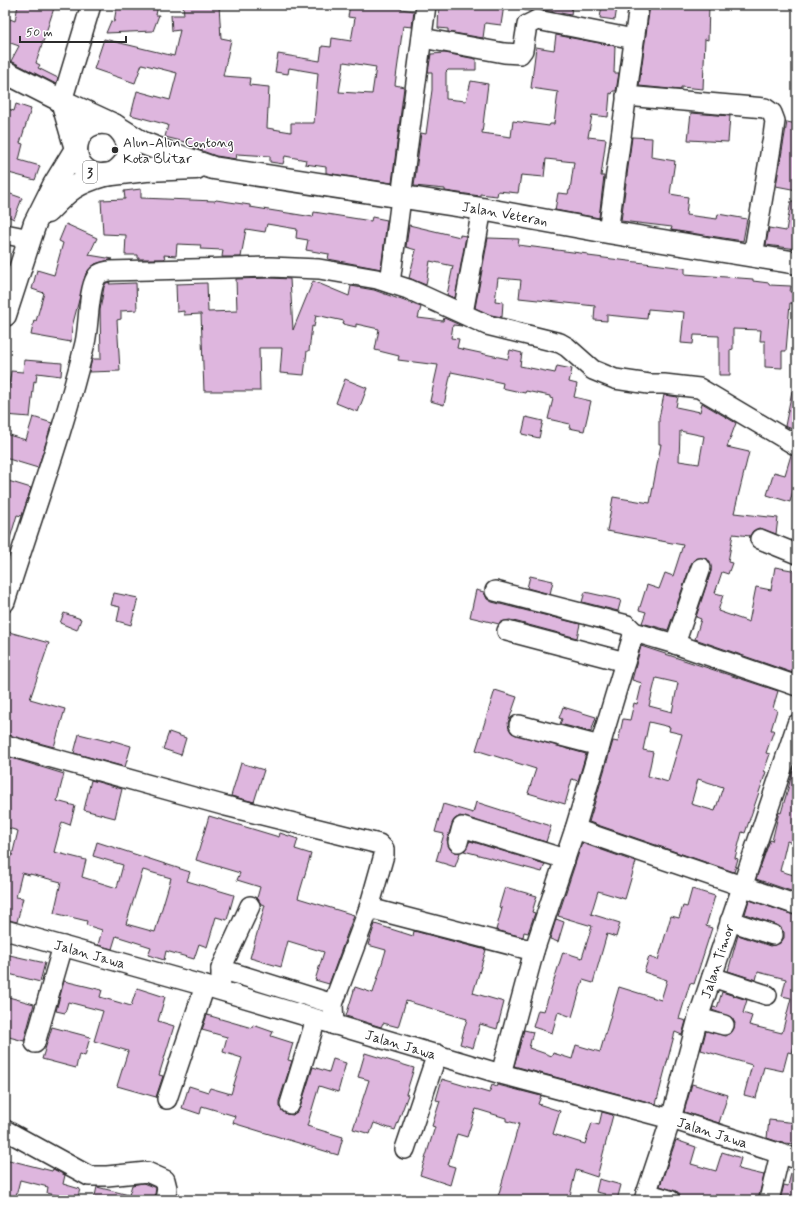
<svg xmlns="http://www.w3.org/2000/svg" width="802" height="1205" font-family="Mynerve,sans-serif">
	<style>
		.building { fill: #deb6de; stroke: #2b2b2b; fill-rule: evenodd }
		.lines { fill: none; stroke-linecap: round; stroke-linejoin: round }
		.minor-casing { stroke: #2b2b2b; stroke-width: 22 }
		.major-casing { stroke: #2b2b2b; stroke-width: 25 }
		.highway-casing { stroke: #2b2b2b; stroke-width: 25 }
		.minor { stroke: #fff; stroke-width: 19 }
		.major { stroke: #fff; stroke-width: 22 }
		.highway { stroke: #fff; stroke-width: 22 }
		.poi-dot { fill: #2b2b2b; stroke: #fff; stroke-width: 1.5 }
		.labels { text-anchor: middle; stroke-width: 3; stroke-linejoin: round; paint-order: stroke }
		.shield { fill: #fff; stroke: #6b6b6b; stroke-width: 1 }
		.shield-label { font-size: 13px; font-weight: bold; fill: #2b2b2b }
		.poi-label { font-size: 14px; fill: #2b2b2b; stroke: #fff; text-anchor: start }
		.street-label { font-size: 14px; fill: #2b2b2b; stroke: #fff }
	</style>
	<rect width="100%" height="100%" fill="#fff"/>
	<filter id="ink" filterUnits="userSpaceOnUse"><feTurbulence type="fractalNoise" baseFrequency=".025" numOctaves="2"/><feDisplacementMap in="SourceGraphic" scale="8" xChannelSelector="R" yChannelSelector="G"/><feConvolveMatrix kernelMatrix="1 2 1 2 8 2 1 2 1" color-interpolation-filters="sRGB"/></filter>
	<g filter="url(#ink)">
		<g class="building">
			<polygon points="18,5 55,5 36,63 40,65 38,68 58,78 56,84 11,61 19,46 5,41 5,33 10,19 15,21"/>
			<polygon points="117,5 158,5 156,15 159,15 153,31 106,33 111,21 114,22"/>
			<path d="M183,5H219L221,38L231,40L223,76L250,78L249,85L269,87L267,128L291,132V123H314L318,73L289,68L288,74L275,72L278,54L320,61L322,46L331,47L332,38L351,41L355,18L348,17L350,5L385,7L386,5H402L401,9L414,11L412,27L403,26L395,85L404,87L392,183L326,173V167L305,164L306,160L285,156L283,164L270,162V156L237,154L236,159L216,156L189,146V143L165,137L168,125L131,115L137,91L170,100L177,73L142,64L135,83L94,69L104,39L174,56L180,30L172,31L171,15H184ZM344,62L376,67L372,94L339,92Z"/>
			<polygon points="439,5 504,5 501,25 485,23 483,38 448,32 448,29 438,28"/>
			<polygon points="524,5 572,5 571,15 539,9 529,11 524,10"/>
			<polygon points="602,5 617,7 615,20 600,18"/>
			<polygon points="650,5 709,5 708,40 705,39 703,89 681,87 681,90 639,86"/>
			<polygon points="556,35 615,46 614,73 619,73 616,91 613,91 612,94 610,93 608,117 592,115 588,137 606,139 601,176 604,176 599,218 555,210 558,193 568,194 569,190 570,190 574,162 546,159 544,177 521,175 518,193 498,191 497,196 480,194 480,196 445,191 445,189 414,186 421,133 426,134 432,90 432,72 428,72 431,54 445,53 476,59 476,70 448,70 446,72 446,99 466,101 471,81 488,84 482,133 511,137 513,121 549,126 550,124 554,124 558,92 531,88 536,47 554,50"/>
			<polygon points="16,104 31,109 20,143 23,144 19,160 40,166 35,180 5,172 5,108 14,111"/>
			<polygon points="691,113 730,116 728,142 688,140"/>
			<polygon points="787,122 797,124 797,190 776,186"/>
			<polygon points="632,137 652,138 651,157 675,161 670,194 688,197 686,215 717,219 718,214 747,219 743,241 671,230 672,227 621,221"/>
			<polygon points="141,189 141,198 215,201 216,200 250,205 250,207 313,217 314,212 371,221 372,217 387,220 381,269 328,259 329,254 306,250 308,240 296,238 297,229 267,224 265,232 246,229 241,257 222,257 223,250 200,249 201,245 177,244 176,256 164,255 165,259 138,259 138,255 125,255 126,235 103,234 101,200 125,199 124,191"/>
			<polygon points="5,192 22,198 14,219 5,215"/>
			<polygon points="791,201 797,201 797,249 766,245 769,228 786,231"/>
			<polygon points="66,224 97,238 89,255 113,259 95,264 86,273 72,327 71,342 31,335 34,320 36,321 44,293 32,289 37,270 54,275 63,243 59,241"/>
			<polygon points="409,225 460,237 460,235 466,236 455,298 447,295 453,266 430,261 426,285 409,278 416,250 406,247"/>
			<polygon points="488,238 519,239 518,245 588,254 588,256 685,268 685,274 753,279 753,281 769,283 769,285 791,286 790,292 797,292 797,304 790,303 786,351 782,351 782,368 765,367 765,341 760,341 761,330 733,329 733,349 730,350 730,375 719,375 719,336 694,335 693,344 681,343 684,312 648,309 647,319 607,315 607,321 594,320 595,306 519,298 521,280 498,278 495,301 503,302 502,317 491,315 475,308"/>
			<polygon points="270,278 290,279 293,330 313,281 349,296 351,286 374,290 421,307 418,318 443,321 444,318 462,326 453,325 451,338 459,339 457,348 508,359 510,350 522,353 520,366 555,373 557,366 572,369 569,382 577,384 574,397 591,401 584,431 569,428 570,424 548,419 553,399 550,398 550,396 526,391 525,393 502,388 503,383 476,377 451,372 444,405 430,401 438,365 398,360 399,356 375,350 379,329 356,324 356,327 343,324 344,321 316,315 314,327 312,326 309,351 307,351 304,375 280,373 282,348 259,348 260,391 204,391 201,314 184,315 184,311 177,312 176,284 207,283 208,312 237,311 236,279"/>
			<polygon points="110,282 109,284 136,283 137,310 121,311 121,319 117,320 120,371 89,372 92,359 101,359 100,310 104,287 106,283"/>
			<polygon points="24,360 62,363 61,376 37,373 36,382 34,381 30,417 5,415 6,392 8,393 11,371 23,372"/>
			<polygon points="345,379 367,388 358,412 336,403"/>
			<polygon points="792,391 797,391 797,431 785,426"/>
			<path d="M664,395L678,397L676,407L700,412L702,403L736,423L727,447L749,452L734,513L778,518L776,534L759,528L753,531L750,536L733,534L728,562L732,563L728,574L722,572L715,593L723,595L718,611L749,622L756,587L771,590L775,567L797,571L796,674L695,639L701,619L696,617L711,571L710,561L704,558L694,560L691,564L668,630L642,623L646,612L639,610L647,585L659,589L665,573L673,576L683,545L607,531L613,497L650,503L661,444H659V418ZM680,431L704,436L699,464L679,461Z"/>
			<polygon points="33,417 52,423 38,468 5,458 5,434 26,440"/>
			<polygon points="526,417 543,421 539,438 522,434"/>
			<polygon points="791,455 797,457 797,488 794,487 790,502 767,495 774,472 785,475"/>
			<polygon points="5,480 31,488 22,516 17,515 8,545 5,545"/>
			<polygon points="530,576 553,581 550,594 527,588"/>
			<polygon points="476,590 484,592 487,599 492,602 580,624 577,638 510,620 504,621 499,624 470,617"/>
			<polygon points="585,592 621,600 618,611 582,602"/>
			<polygon points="114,593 138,598 131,625 117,621 120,607 111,605"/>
			<polygon points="64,613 81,619 77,630 60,623"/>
			<polygon points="9,632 49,643 30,699 65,709 54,747 5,734 5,648"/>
			<path d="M641,646L778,691L773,708L777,710L771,730H774L766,753L770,754L764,771L766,772L745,833L742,832L735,858L738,859L734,872L589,822L613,741L618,742L623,719L630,720L634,703L637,704L642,683L632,680ZM656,678L678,683L672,712L649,706ZM649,722L670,727L669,731L682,734L668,782L648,776L653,752L643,750ZM698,779L723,787L715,811L691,804Z"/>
			<polygon points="495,690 517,697 508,723 509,728 512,733 586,754 578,781 572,779 565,804 528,793 536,769 476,750"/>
			<polygon points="563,707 596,717 591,732 560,724 562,719 559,718"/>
			<polygon points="169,732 186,738 181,755 163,749"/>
			<polygon points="79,734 111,742 111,740 131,746 125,767 74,753"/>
			<path d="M5,756L64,774L57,801L75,806L70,825L62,822L54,852L86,860L82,877L117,888L123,865L93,856L97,842L190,872L187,881L234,895L227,920L216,917L207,947L199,944L194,959L166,951L164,960L148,955L151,947L116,936L112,949L98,945L102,930L86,925L87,921L54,913L61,882L30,874V875L22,873L16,897L23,898L17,922L5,919V854L12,856L18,831L5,827ZM143,870L171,878L155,932L126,924Z"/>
			<polygon points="241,763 264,770 254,802 231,796"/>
			<polygon points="795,764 797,764 797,825 792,843 787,841 780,871 797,876 797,893 756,879 770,840 772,841 779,812 781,813"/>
			<polygon points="91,780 122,789 115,818 84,810"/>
			<polygon points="476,802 551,826 546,842 460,816 455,819 452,824 447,840 450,849 460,853 455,867 436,861 444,834 435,832 443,804 473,813"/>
			<polygon points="209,816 279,837 280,833 298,839 295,849 311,854 298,898 354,915 329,984 315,980 324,952 288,941 281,967 250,958 265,905 261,904 257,898 260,887 237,880 240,873 196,860"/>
			<polygon points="470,841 545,864 542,872 464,851"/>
			<polygon points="582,843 636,862 625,899 598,891 591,914 620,923 616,937 607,934 593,983 583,980 572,1017 558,1012 552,1033 533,1027 538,1010 544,1011 563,952 582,958 592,926 558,916"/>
			<polygon points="505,887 537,896 532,912 535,913 528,933 524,932 523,937 496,930 502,908 499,907"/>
			<polygon points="692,889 715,896 706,926 712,928 694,984 690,983 679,1019 686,1021 682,1035 675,1032 656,1104 514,1066 524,1030 533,1032 529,1048 552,1056 553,1053 572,1059 576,1045 600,1052 619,987 661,1000 667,980 644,972 649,957 658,960 671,916 679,918 683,906 687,907"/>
			<polygon points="749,900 797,916 797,1034 792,1053 788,1052 783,1071 764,1067 756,1098 744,1095 752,1065 701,1050 706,1031 726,1036 731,1033 734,1028 735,1023 731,1017 712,1010 713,1007 717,1008 722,992 747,1000 743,1013 752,1016 749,1025 782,1033 791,998 782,996 786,979 758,972 756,980 728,971 738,935 770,946 780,943 784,938 784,932 777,925 745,914"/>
			<polygon points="556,919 564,922 558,942 550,939"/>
			<polygon points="375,924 413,936 414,931 486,950 473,993 504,1002 497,1029 480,1024 473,1048 460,1044 467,1019 406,1001 398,1027 383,1023 381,1027 346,1016 355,987 373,993 386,950 368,945"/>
			<polygon points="5,954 45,963 40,982 5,973"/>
			<polygon points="64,981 102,990 100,997 131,1006 137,988 165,997 158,1021 174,1026 159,1075 163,1076 156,1097 117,1086 128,1051 94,1041 103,1011 68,1002 65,1013 56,1011"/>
			<polygon points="5,996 34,1004 24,1041 5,1036"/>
			<polygon points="207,1015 252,1028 253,1025 273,1032 271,1036 293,1043 288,1060 292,1061 279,1101 279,1107 286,1114 293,1115 300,1108 313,1067 329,1072 333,1059 346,1063 338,1092 319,1086 307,1126 343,1137 338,1155 233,1123 235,1116 202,1106 200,1114 182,1108 189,1086 208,1092 210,1088 231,1094 242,1058 223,1052 227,1037 202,1030"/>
			<polygon points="52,1027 90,1037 85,1056 79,1054 76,1068 42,1059"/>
			<polygon points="365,1053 414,1068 406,1094 408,1095 395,1130 374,1123 370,1134 353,1129 369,1080 358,1077"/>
			<polygon points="442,1079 489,1093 492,1085 497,1087 498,1085 541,1096 538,1104 560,1111 553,1134 585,1144 592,1123 599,1125 602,1112 613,1115 597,1177 576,1170 569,1200 497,1200 519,1124 506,1121 506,1118 476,1109 467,1137 457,1134 448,1165 455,1167 450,1185 420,1175 435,1127 432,1126 440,1101 436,1100"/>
			<polygon points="692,1084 728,1095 719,1123 684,1112"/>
			<polygon points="769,1120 797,1123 797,1144 782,1143 767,1138"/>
			<polygon points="676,1140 696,1147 691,1164 716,1171 722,1152 741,1158 738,1169 764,1175 758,1200 683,1200 681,1199 678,1192 660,1186"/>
			<polygon points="5,1159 52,1171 53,1169 65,1175 63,1184 80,1189 77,1200 47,1193 48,1187 20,1180 15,1200 5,1200"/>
			<polygon points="792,1169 797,1170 797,1200 780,1200 784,1185 788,1186"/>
			<polygon points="599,1179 621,1185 617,1200 603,1200 605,1194 596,1192"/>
			<polygon points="143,1183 156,1188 154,1200 94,1200 97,1187 129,1195 132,1185"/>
			<polygon points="177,1194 189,1197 188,1200 176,1200"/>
		</g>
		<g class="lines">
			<defs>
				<g id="minor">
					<polyline points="422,38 504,53 520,54 523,50 527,25 537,20 634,39"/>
					<polyline points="626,96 765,108 772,113 775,121 773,136 753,256"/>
					<polyline points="62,101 91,5"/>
					<polyline points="608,232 639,5"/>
					<polyline points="5,234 30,239"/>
					<polyline points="390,283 426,5"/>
					<polyline points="463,313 482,209"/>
					<polyline points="760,539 797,554"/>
					<polyline points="495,591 627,625 634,632 675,644 797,686"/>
					<path d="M5,602C32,516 64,431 85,343C89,326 88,291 96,278C98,273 104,272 109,271L270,267L319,269L377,279L408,289L487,325L560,343L567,347L593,370L615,379L649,384H664L699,388L797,446"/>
					<polyline points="507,631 625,662"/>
					<polyline points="675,644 701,568"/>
					<polyline points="519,725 600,746"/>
					<polyline points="5,745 226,806 379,844 384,849 384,855 369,908 333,1004 334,1025"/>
					<polyline points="575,829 797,905"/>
					<polyline points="458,842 462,827 565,859"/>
					<polyline points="369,908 534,951"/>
					<polyline points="730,921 773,935"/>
					<path id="s1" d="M5,930L205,986L501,1074L671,1119L797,1159"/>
					<polyline points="221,969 333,1004"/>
					<polyline points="712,977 767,995"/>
					<polyline points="221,981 221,969 250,906"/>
					<polyline points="698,1018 724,1025"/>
					<polyline points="35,1043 63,946"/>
					<polyline points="501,1074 534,951 575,829 634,632"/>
					<polyline points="167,1099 205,986"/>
					<polyline points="290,1104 316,1019"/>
					<polyline points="5,1130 89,1176 107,1176 147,1172 165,1180 167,1188 165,1200"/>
					<polyline points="405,1149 437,1054"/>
					<polyline points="646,1193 670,1200"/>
					<path id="s2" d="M644,1200L671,1119L698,1018L797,724"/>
					<polyline points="769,1200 780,1154"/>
				</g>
				<g id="major">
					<path id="s3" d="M114,125L143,143L161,150L213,168L482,209L608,232L797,263"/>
					<polyline points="104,175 146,170 196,168"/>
				</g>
				<g id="highway">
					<path d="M5,72L62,101L114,125C129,136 135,156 119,169C114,174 106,176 99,175C62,171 72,111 114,125"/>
					<path d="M47,212C69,190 74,184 104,175"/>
					<polyline points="5,315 35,223 54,185 76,149 62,101"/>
				</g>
			</defs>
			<use href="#minor" class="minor-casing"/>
			<use href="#major" class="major-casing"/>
			<use href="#highway" class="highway-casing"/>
			<use href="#minor" class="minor"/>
			<use href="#major" class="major"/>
			<use href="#highway" class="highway"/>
		</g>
	</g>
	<circle class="poi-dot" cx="115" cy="150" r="4"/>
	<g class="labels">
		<rect class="shield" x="83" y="161" width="14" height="22" rx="3"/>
		<g class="shield-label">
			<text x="90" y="177">3</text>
		</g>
		<g class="poi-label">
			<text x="123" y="147">Alun-Alun Contong<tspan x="123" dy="16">Kota Blitar</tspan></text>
		</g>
		<g class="street-label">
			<text dy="5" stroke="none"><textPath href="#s3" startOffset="404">Jalan Veteran</textPath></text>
			<text dy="5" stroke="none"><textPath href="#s1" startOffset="88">Jalan Jawa</textPath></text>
			<text dy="5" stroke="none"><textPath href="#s2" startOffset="250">Jalan Timor</textPath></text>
			<text dy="5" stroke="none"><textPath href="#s1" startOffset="412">Jalan Jawa</textPath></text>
			<text dy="5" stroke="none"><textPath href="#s1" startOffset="736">Jalan Jawa</textPath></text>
		</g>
	</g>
	<rect width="802" height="1205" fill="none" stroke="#fff" stroke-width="20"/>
	<rect x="10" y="10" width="782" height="1185" fill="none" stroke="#2b2b2b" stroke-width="1.5" filter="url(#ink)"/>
	<path d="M20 36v6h106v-6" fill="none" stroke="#2b2b2b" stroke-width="2"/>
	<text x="26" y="36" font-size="12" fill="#2b2b2b" stroke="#ffffff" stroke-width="3" paint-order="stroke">50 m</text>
</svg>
